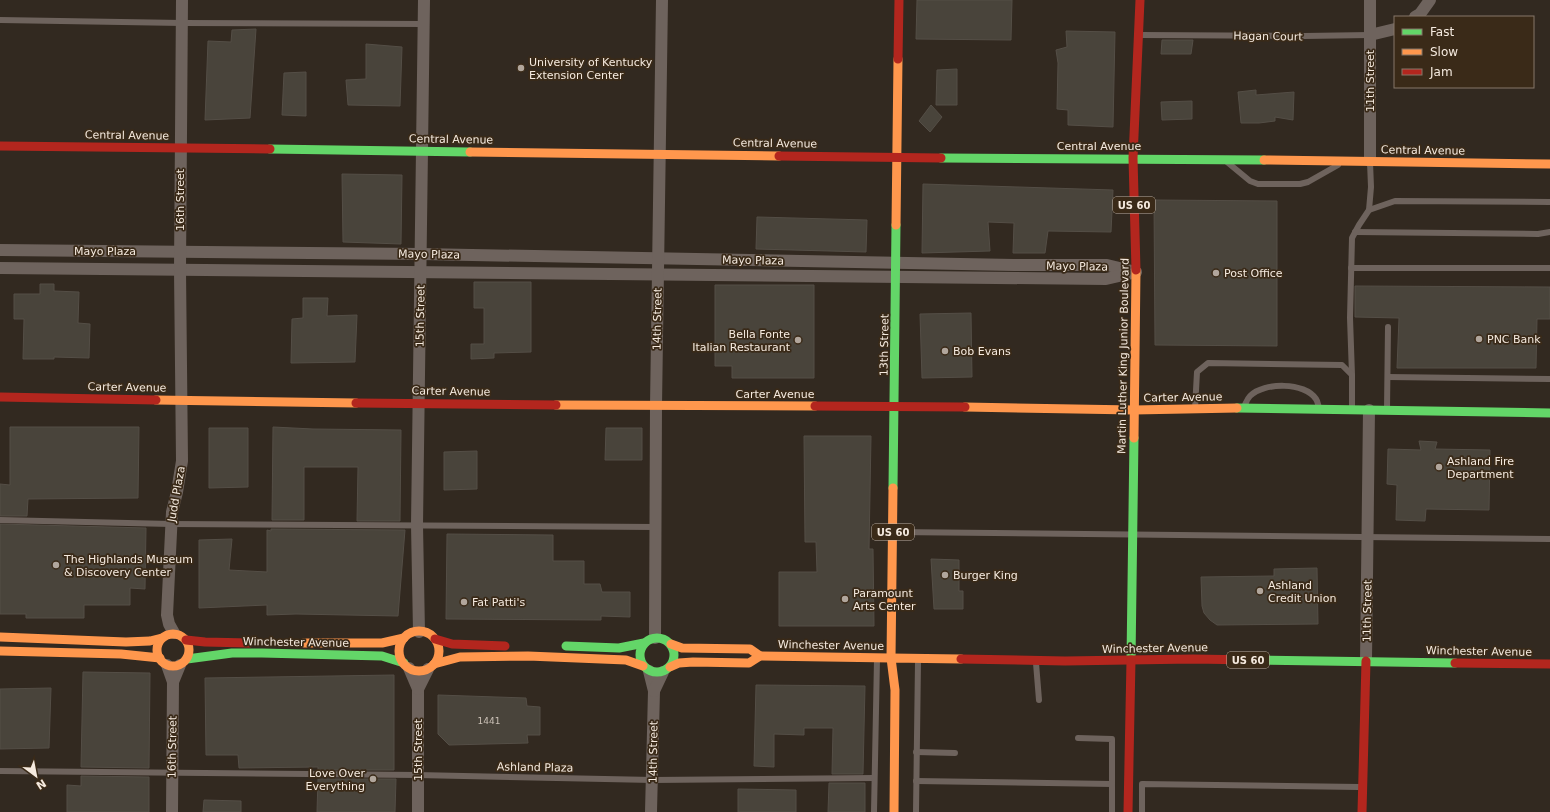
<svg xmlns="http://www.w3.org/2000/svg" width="1550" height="812" font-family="'DejaVu Sans',sans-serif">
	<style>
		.building { fill: #49443b; stroke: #544e46 }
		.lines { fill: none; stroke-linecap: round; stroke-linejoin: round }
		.lane { stroke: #6e635d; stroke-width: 6 }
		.street { stroke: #6e635d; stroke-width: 12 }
		.fast { stroke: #63d668; stroke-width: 9 }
		.slow { stroke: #ff974d; stroke-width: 9 }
		.jam { stroke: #b3261e; stroke-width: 9 }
		.poi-dot { fill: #b1a69c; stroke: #3a2a18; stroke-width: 1.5 }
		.labels { text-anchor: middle; stroke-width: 3.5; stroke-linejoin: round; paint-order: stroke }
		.number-label { font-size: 9px; fill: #cac0b6 }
		.shield { fill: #3a2a18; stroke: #bdb0a3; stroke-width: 1 }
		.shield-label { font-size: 10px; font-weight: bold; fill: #f5eadf }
		.street-label { font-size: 11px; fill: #f5eadf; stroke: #3a2a18 }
		.poi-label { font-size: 11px; fill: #f5eadf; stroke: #3a2a18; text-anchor: start }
	</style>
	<rect width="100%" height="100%" fill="#322920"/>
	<g class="building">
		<polygon points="917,0 1012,0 1011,40 916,39"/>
		<polygon points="256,29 250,118 205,120 208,41 231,42 232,30"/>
		<polygon points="1066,31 1115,32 1113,127 1068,125 1068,110 1057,109 1058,63 1056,50 1067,47"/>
		<polygon points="1162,40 1193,40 1191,54 1161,54"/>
		<polygon points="366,44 402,47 400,106 348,105 346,80 366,79"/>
		<polygon points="957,69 957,105 936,105 937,70"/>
		<polygon points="306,72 306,116 282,115 284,73"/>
		<polygon points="1256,90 1256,95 1294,92 1293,120 1275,117 1275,121 1259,123 1241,123 1238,92"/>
		<polygon points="1192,101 1192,119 1162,120 1161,102"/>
		<polygon points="931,105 942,117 930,132 919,121"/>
		<polygon points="342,174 402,175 401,244 343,242"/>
		<polygon points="923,184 1113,190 1111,232 1048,231 1045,253 1013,253 1014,223 988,222 990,251 922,253"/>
		<polygon points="1154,200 1277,201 1277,346 1155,345"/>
		<polygon points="757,217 867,220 866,252 756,249"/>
		<polygon points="474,282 531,282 531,352 494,353 494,358 471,359 471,344 484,344 484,308 474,308"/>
		<polygon points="40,284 54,284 54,291 79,292 78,323 90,324 89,358 54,357 54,359 23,359 24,319 14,319 14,294 40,294"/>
		<polygon points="715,285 814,285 814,378 732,378 732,366 715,366"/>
		<polygon points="1355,286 1550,287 1550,319 1537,319 1536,368 1397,368 1399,318 1355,317"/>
		<polygon points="303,298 328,298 327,316 357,315 355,362 291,363 292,319 303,318"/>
		<polygon points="971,313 972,377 922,378 920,314"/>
		<polygon points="10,427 139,427 138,498 28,499 27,516 0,516 0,484 10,485"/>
		<polygon points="273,427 313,429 401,430 400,521 357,521 358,467 304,467 304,520 272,520"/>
		<polygon points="209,428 248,428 248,487 209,488"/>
		<polygon points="606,428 642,428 642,460 605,460"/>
		<polygon points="804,436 871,436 869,549 873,549 874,626 779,626 779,572 817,572 816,542 805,542"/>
		<polygon points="1419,441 1437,442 1435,449 1490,450 1489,510 1426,509 1425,521 1396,520 1397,485 1387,484 1388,449 1421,450"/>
		<polygon points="477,451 477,489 444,490 444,452"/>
		<polygon points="0,524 146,528 145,589 130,588 130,605 84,605 84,618 26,618 26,614 0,614"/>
		<polygon points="271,529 405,530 398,616 296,614 267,615 267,605 199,608 199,540 232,539 229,570 267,572 267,530 271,531"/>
		<polygon points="447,534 553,535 553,561 584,561 584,584 600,584 602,592 630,592 630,617 601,616 601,620 446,619"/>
		<polygon points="931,559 959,560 959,591 963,591 963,609 934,609"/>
		<polygon points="1317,568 1318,624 1217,625 1210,620 1204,613 1202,606 1201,577 1274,576 1274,569"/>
		<polygon points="83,672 150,673 149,768 81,767"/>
		<polygon points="394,675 394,770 318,770 318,767 239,768 238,755 206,755 205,678"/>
		<polygon points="756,685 865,686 863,774 832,774 833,728 804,728 804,735 774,734 774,767 754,766"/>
		<polygon points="51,688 49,748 0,749 0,689"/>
		<polygon points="438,695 526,698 527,706 540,707 540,735 527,735 528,743 449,745 438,734"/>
		<polygon points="81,776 149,777 149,812 67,812 67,785 81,786"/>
		<polygon points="318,779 396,779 395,812 317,812"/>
		<polygon points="829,783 865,783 865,812 828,812"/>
		<polygon points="738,789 796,790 796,812 738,812"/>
		<polygon points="204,800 241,801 241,812 203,812"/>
	</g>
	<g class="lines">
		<g class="lane">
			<polyline points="0,20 182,23 424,24"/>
			<polyline points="1141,35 1304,36 1370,35"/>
			<polyline points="1227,162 1250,181 1258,184 1300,184 1308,182 1338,165"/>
			<polyline points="1369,210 1371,187 1370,162"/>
			<polyline points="1355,232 1538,234 1550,232"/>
			<polyline points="1351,268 1550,268"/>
			<polyline points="1352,375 1350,318 1352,238 1359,225 1369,210 1395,201 1550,202"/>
			<polyline points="1388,377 1550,379"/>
			<path d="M1244,407C1246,403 1247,399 1250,396C1264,382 1305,382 1316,399C1318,402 1318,405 1319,408"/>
			<polyline points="1195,409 1197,372 1208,363 1342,365 1352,375 1352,408"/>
			<polyline points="1387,409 1388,327"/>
			<polyline points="0,520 171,524 655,527"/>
			<polyline points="894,532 1550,539"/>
			<polyline points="1036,663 1039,700"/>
			<polyline points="1078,738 1112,739 1112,812"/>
			<polyline points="916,752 955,753"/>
			<polyline points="0,771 417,775 653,780 874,778"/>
			<polyline points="916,781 1112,784"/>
			<polyline points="874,812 877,659"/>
			<polyline points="916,812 918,662"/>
			<polyline points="1142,812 1142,784 1359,787"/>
		</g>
		<g class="street">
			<polyline points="1415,17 1420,14 1430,0"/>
			<polyline points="1370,35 1395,29"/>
			<polyline points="1370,161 1370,1"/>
			<polyline points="0,250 421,254 1014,265 1107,265 1136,272"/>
			<polyline points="0,268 1106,279 1132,273"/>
			<polyline points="419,632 417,525 424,0"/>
			<polyline points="174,633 169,624 167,615 172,512 177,492 182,461 180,270 182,0"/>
			<polyline points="655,638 656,406 662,0"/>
			<polyline points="1366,661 1369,410"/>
			<polyline points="167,665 173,682"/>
			<polyline points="409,668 418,689 418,812"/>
			<polyline points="649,671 654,691 651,812"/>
			<polyline points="418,689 428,669"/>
			<polyline points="654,691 663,672"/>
			<polyline points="172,812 173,682 180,665"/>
		</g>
		<g class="fast">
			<polyline points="270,149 470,152"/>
			<polyline points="941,158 1264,160"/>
			<polyline points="1237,408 1550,413"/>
			<polyline points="893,488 896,225"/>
			<circle cx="657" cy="655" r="17"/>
			<polyline points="566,646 619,648 644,643"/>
			<polyline points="187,659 232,653 262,653 382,656 404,663"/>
			<polyline points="1131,660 1134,438"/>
			<polyline points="1254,660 1455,663"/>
		</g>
		<g class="slow">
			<polyline points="470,152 779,156"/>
			<polyline points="1264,160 1550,164"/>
			<polyline points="896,225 898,59"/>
			<polyline points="156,400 356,403"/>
			<polyline points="556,405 815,406"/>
			<polyline points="965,407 1134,410 1237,408"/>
			<polyline points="1134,438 1136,270"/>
			<circle cx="419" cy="651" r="20"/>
			<circle cx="173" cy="650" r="16"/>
			<polyline points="0,637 126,642 150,641 162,638"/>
			<polyline points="304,643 382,643 404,638"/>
			<polyline points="671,644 682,648 750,649 760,656"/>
			<polyline points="0,651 121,654 160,658"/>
			<polyline points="891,658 893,488"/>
			<polyline points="434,664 460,657 528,656 626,660 643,666"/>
			<polyline points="670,667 679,663 693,662 749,663 760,656 891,658"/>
			<polyline points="894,812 895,690 891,658 961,659"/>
		</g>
		<g class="jam">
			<polyline points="898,59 899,0"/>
			<polyline points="0,146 270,149"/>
			<polyline points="779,156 941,158"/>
			<polyline points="1136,270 1133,158 1140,0"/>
			<polyline points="0,397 156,400"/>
			<polyline points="356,403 556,405"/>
			<polyline points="815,406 965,407"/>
			<polyline points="435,639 452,644 505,646"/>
			<polyline points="186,640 205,642 249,643"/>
			<polyline points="961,659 1065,661 1193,659 1254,660"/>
			<polyline points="1455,663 1550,664"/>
			<polyline points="1128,812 1131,660"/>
			<polyline points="1362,812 1366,661"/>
		</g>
	</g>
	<g class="poi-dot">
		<circle cx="521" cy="68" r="4"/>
		<circle cx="1216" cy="273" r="4"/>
		<circle cx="1479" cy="339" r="4"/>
		<circle cx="798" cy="340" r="4"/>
		<circle cx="945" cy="351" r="4"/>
		<circle cx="1439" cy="467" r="4"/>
		<circle cx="56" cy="565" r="4"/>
		<circle cx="945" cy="575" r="4"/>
		<circle cx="1260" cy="591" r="4"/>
		<circle cx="845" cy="599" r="4"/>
		<circle cx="464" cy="602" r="4"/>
		<circle cx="373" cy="779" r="4"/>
	</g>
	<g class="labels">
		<g class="number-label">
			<text x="489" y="724">1441</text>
		</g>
		<g class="shield">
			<rect x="1113" y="197" width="42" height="16" rx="3"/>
			<rect x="872" y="524" width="42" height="16" rx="3"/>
			<rect x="1227" y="652" width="42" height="16" rx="3"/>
		</g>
		<g class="shield-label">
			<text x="1134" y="209">US 60</text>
			<text x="893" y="536">US 60</text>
			<text x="1248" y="664">US 60</text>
		</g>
		<g class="street-label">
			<text transform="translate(1268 36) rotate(1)" y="4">Hagan Court</text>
			<text transform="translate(1370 81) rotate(-90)" y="4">11th Street</text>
			<text transform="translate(127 135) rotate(1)" y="4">Central Avenue</text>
			<text transform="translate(451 139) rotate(1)" y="4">Central Avenue</text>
			<text transform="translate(775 143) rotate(1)" y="4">Central Avenue</text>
			<text x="1099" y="150">Central Avenue</text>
			<text transform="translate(1423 150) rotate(1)" y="4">Central Avenue</text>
			<text transform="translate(180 200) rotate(-90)" y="4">16th Street</text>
			<text x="105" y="255">Mayo Plaza</text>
			<text transform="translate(429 254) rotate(1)" y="4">Mayo Plaza</text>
			<text transform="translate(753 260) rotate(1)" y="4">Mayo Plaza</text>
			<text transform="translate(1077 266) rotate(1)" y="4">Mayo Plaza</text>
			<text transform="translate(420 316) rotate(-89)" y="4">15th Street</text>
			<text transform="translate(657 319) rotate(-89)" y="4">14th Street</text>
			<text transform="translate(884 345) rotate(-89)" y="4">13th Street</text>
			<text transform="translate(1123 356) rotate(-89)" y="4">Martin Luther King Junior Boulevard</text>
			<text transform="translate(127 387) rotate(1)" y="4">Carter Avenue</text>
			<text transform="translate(451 391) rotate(1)" y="4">Carter Avenue</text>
			<text x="775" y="398">Carter Avenue</text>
			<text transform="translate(1183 397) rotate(-1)" y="4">Carter Avenue</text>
			<text transform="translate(176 494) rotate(-80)" y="4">Judd Plaza</text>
			<text transform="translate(1367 611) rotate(-89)" y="4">11th Street</text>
			<text transform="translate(296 642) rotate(1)" y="4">Winchester Avenue</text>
			<text transform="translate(831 645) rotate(1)" y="4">Winchester Avenue</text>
			<text transform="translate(1155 648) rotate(-1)" y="4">Winchester Avenue</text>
			<text transform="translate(1479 651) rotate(1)" y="4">Winchester Avenue</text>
			<text transform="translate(172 747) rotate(-89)" y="4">16th Street</text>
			<text transform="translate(418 750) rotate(-90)" y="4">15th Street</text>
			<text transform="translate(653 752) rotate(-89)" y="4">14th Street</text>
			<text transform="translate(535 767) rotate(1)" y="4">Ashland Plaza</text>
		</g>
		<g class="poi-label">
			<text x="529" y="66">University of Kentucky<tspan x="529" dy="13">Extension Center</tspan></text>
			<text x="1224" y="277">Post Office</text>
			<text x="790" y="338" text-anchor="end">Bella Fonte<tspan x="790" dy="13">Italian Restaurant</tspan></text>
			<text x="1487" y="343">PNC Bank</text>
			<text x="953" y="355">Bob Evans</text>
			<text x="1447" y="465">Ashland Fire<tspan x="1447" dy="13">Department</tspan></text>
			<text x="64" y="563">The Highlands Museum<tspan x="64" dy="13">&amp; Discovery Center</tspan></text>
			<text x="953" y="579">Burger King</text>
			<text x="1268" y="589">Ashland<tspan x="1268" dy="13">Credit Union</tspan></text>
			<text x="853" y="597">Paramount<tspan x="853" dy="13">Arts Center</tspan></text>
			<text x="472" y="606">Fat Patti's</text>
			<text x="365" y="777" text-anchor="end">Love Over<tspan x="365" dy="13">Everything</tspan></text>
		</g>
	</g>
	<rect x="1394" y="16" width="140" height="72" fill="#3a2a18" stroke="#857768"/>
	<rect x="1402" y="29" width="20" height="6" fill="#63d668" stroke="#857768"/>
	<text x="1430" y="36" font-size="12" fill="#f5eadf">Fast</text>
	<rect x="1402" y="49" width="20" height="6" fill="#ff974d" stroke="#857768"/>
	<text x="1430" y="56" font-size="12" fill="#f5eadf">Slow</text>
	<rect x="1402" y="69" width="20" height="6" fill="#b3261e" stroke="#857768"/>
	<text x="1430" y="76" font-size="12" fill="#f5eadf">Jam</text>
	<g transform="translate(36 776) rotate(148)" stroke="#3a2a18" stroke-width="3" paint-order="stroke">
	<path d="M0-3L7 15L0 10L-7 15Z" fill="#f5eadf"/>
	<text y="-6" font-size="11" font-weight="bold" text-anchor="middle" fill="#f5eadf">N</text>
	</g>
</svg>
